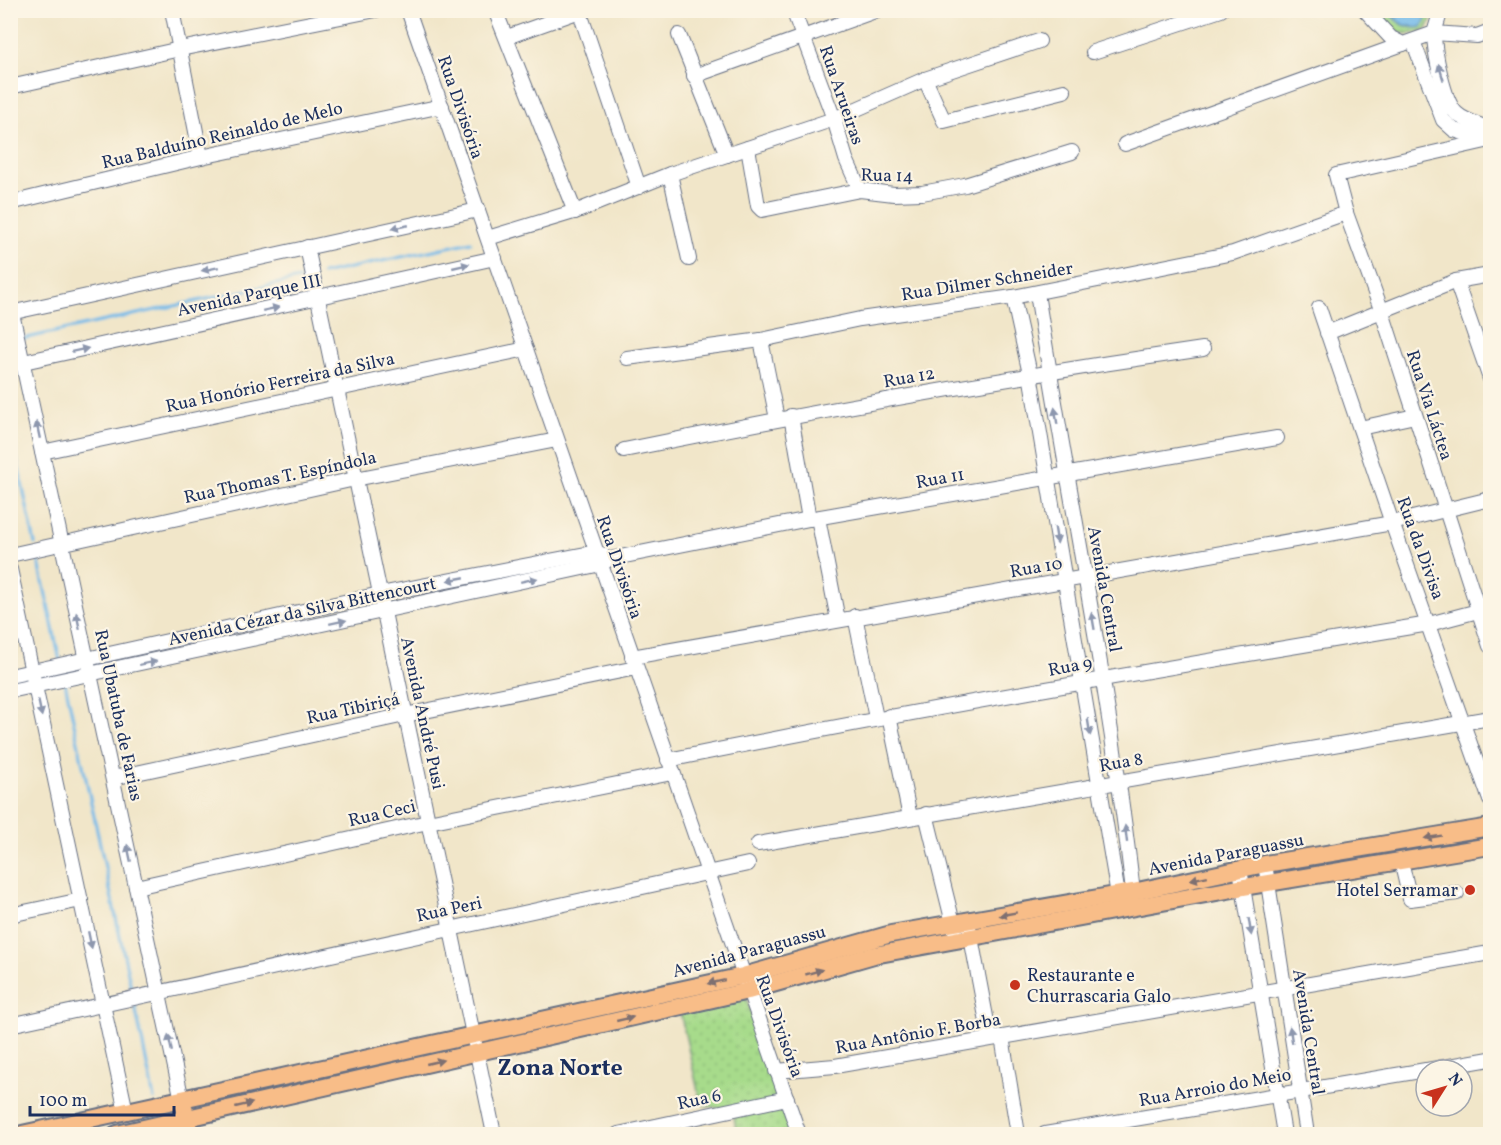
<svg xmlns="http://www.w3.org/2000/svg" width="1501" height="1145" font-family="Vollkorn,serif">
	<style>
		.green { fill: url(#green-dots); stroke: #618574; stroke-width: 1.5 }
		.water { fill: url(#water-ripples); stroke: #4674a4; stroke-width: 1.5 }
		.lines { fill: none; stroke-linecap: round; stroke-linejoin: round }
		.stream { stroke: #72baea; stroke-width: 3 }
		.minor-casing { stroke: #666f83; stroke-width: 16 }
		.major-casing { stroke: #666f83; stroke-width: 20 }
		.minor { stroke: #fff; stroke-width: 14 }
		.major { stroke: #f8bd88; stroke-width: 16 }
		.oneway { fill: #8d97ae }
		.oneway2 { fill: #7e6f71 }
		.poi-dot { fill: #c8321e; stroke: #fcf5e5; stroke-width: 2 }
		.labels { text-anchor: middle; stroke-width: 4.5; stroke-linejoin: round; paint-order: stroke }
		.street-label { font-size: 18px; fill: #1b2f5e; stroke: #fcf5e5 }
		.poi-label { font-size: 18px; fill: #1b2f5e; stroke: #fcf5e5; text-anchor: end }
		.district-label { font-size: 24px; font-weight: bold; fill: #1b2f5e; stroke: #fcf5e5 }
	</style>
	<defs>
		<pattern id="green-dots" width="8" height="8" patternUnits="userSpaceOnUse" patternTransform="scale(1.5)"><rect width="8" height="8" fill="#a7db8b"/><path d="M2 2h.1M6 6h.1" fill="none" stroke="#8fbc7a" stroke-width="1.8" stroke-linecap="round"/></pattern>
		<pattern id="water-ripples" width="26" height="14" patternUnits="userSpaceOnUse" patternTransform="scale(1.5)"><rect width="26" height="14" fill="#72baea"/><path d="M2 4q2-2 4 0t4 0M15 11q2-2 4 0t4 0" fill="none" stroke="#5d98c1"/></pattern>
	</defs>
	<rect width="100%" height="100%" fill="#fcf5e5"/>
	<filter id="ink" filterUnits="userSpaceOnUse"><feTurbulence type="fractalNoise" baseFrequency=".0167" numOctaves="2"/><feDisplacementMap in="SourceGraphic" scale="12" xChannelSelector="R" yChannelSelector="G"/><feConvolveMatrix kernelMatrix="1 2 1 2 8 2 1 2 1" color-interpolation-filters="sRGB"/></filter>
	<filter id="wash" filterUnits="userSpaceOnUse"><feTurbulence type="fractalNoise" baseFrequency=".008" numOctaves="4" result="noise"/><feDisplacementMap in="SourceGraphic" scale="24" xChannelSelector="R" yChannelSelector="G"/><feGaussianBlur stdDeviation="1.35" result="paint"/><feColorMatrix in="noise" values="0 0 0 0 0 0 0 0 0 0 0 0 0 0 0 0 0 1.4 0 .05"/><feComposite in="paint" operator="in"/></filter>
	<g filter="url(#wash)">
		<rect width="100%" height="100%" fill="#f1e6c9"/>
		<g class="green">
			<path d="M1376,11H1435L1427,29C1400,40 1394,30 1376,11Z"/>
			<polygon points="745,995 793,1134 737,1134 733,1112 701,1104 680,1012"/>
		</g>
		<path class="water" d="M1388,11H1427L1428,15L1422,27C1408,30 1395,22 1388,11Z"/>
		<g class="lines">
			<g class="stream">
				<polyline points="322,274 471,242"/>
				<polyline points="22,339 299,279"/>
				<polyline points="10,428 35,544"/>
				<polyline points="37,553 60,661"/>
				<polyline points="65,682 132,992"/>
				<polyline points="135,1006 154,1099"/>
			</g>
		</g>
	</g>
	<g filter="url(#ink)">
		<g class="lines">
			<defs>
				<g id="minor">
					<polyline points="172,10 201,157"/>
					<polyline points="408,10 799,1134"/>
					<polyline points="495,10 575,212"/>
					<polyline points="579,10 639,187"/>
					<polyline points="793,10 834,119 846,159 860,190"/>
					<polyline points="1365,10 1391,38 1403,44 1434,33 1441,10"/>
					<path d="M1434,33C1434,51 1444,101 1456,113C1464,121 1480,125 1490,129"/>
					<polyline points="1434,33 1477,36 1490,31"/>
					<polyline points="679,35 727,155"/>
					<polyline points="507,37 580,11"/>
					<polyline points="1413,41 1443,120 1454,130 1485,139"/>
					<polyline points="1093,52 1221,10"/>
					<polyline points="694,76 878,10"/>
					<polyline points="925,79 944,121 1064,91"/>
					<polyline points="10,87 180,49 376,10"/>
					<polyline points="1490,140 1336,175 1346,213 1381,309 1490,646"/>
					<polyline points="1125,144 1403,44"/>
					<polyline points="748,148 758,206 762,210 860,190 894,194 922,193 965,185 1072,152"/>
					<polyline points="670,174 689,259"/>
					<polyline points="10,203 201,157 442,106"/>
					<polyline points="488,238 580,210 670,174 834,119 925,79 1039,41"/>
					<polyline points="307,247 494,1134"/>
					<polyline points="1456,281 1490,379"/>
					<path d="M1037,293C1068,493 1110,691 1133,892"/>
					<polyline points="1013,297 1030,374 1118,895"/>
					<polyline points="10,304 182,1100"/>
					<polyline points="1319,308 1392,523 1490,800"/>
					<polyline points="10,313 478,210"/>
					<polyline points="1327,333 1456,281 1490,275"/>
					<polyline points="761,340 777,419"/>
					<polyline points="627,358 761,340 860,319 1013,297 1233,253 1346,213"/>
					<polyline points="10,365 495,258"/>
					<polyline points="791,416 809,519"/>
					<polyline points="1360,428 1415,416"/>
					<path d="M624,450C816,411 1009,377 1203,349"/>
					<polyline points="42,452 526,349"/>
					<polyline points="818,518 838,620"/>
					<polyline points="10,555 355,479 557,440"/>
					<polyline points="10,569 126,1112"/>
					<polyline points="855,616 876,718"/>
					<polyline points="632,657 1392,523 1490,499"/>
					<polyline points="10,676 380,594 596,552 603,555"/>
					<polyline points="10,691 601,564 610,559 809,519 1277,438"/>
					<polyline points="889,716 910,817"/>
					<path d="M668,760C921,709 1175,666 1429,624L1478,611"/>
					<polyline points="113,778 405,715 636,668"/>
					<polyline points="926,814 955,931"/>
					<polyline points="758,844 1490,718"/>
					<polyline points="1401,861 1410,899 1457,893"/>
					<polyline points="1265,864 1307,1134"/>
					<polyline points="1240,869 1284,1134"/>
					<polyline points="136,887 428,822 672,773"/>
					<polyline points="10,915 81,900"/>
					<polyline points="969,927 990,1038"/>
					<polyline points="10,1025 748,864"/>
					<polyline points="1002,1037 1018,1134"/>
					<polyline points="1427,1070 1490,1059"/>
					<polyline points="776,1071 835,1066 1490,953"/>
					<polyline points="618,1134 787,1098"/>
					<polyline points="1045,1134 1426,1070"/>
				</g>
				<g id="major">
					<polyline points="184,1107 190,1134"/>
					<polyline points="22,1134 743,976 891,934 1133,892 1265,864 1490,827"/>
					<polyline points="117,1134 748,991 874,955 1244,887 1490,846"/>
				</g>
			</defs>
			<use href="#minor" class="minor-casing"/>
			<use href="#major" class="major-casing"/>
			<use href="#minor" class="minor"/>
			<use href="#major" class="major"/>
		</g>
		<defs><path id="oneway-solid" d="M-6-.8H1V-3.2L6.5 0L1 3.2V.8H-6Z" transform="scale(1.5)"/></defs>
		<g class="oneway">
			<use href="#oneway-solid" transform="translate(1441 72) rotate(-107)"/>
			<use href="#oneway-solid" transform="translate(400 227) rotate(168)"/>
			<use href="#oneway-solid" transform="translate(461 266) rotate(-13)"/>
			<use href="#oneway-solid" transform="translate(210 269) rotate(168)"/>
			<use href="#oneway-solid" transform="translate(271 309) rotate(-12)"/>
			<use href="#oneway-solid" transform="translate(80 350) rotate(-12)"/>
			<use href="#oneway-solid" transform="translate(1056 416) rotate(-99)"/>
			<use href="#oneway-solid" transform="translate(38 430) rotate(-102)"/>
			<use href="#oneway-solid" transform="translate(1056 535) rotate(81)"/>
			<use href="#oneway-solid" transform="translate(456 579) rotate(169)"/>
			<use href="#oneway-solid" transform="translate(529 580) rotate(-12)"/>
			<use href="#oneway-solid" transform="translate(78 621) rotate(-102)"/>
			<use href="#oneway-solid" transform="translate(1093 621) rotate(-100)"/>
			<use href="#oneway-solid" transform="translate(338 622) rotate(-12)"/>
			<use href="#oneway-solid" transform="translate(148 663) rotate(-12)"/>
			<use href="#oneway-solid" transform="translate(40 708) rotate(78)"/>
			<use href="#oneway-solid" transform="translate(1089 727) rotate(81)"/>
			<use href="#oneway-solid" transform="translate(1126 834) rotate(-97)"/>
			<use href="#oneway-solid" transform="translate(129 853) rotate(-102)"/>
			<use href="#oneway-solid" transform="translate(1250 927) rotate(81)"/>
			<use href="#oneway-solid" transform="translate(90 940) rotate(78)"/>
			<use href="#oneway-solid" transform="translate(1291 1035) rotate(-99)"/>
			<use href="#oneway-solid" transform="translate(170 1043) rotate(-102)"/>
		</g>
		<g class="oneway2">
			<use href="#oneway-solid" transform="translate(1433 837) rotate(171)"/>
			<use href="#oneway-solid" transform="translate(1199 878) rotate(168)"/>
			<use href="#oneway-solid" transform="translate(1008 914) rotate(170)"/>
			<use href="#oneway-solid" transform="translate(814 972) rotate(-16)"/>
			<use href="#oneway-solid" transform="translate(716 982) rotate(168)"/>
			<use href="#oneway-solid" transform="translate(625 1019) rotate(-13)"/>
			<use href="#oneway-solid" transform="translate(435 1062) rotate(-13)"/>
			<use href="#oneway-solid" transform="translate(244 1105) rotate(-13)"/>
		</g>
	</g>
	<g class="poi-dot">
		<circle cx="1470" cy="890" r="6"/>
		<circle cx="1015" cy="985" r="6"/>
	</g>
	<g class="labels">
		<g class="street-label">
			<text transform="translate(842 95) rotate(71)" y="6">Rua Arueiras</text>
			<text transform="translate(461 107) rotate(71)" y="6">Rua Divisória</text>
			<text transform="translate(222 135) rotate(-13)" y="6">Rua Balduíno Reinaldo de Melo</text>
			<text transform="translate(887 175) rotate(1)" y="6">Rua 14</text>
			<text transform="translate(987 281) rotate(-9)" y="6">Rua Dilmer Schneider</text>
			<text transform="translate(249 295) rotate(-12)" y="6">Avenida Parque III</text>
			<text transform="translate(909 377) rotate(-10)" y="6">Rua 12</text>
			<text transform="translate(280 382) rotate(-12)" y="6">Rua Honório Ferreira da Silva</text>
			<text transform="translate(1430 405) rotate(72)" y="6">Rua Via Láctea</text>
			<text transform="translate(280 477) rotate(-12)" y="6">Rua Thomas T. Espíndola</text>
			<text transform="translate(940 478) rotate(-10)" y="6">Rua 11</text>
			<text transform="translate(1421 548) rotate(70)" y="6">Rua da Divisa</text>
			<text transform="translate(620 567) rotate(71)" y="6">Rua Divisória</text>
			<text transform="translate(1036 567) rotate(-10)" y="6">Rua 10</text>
			<text transform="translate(1105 589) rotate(80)" y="6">Avenida Central</text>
			<text transform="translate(302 611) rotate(-12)" y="6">Avenida Cézar da Silva Bittencourt</text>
			<text transform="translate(1070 666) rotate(-11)" y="6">Rua 9</text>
			<text transform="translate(353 708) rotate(-12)" y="6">Rua Tibiriçá</text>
			<text transform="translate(423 713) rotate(78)" y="6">Avenida André Pusi</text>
			<text transform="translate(119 715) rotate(78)" y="6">Rua Ubatuba de Farias</text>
			<text transform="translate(1121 762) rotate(-10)" y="6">Rua 8</text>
			<text transform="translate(382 813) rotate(-13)" y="6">Rua Ceci</text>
			<text transform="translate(1226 854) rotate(-11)" y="6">Avenida Paraguassu</text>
			<text transform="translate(449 909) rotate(-12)" y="6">Rua Peri</text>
			<text transform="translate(749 951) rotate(-15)" y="6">Avenida Paraguassu</text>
			<text transform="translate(780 1026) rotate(70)" y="6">Rua Divisória</text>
			<text transform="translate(1309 1032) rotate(81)" y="6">Avenida Central</text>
			<text transform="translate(918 1033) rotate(-10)" y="6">Rua Antônio F. Borba</text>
			<text transform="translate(1215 1087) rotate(-10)" y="6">Rua Arroio do Meio</text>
			<text transform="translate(699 1099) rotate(-12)" y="6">Rua 6</text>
		</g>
		<g class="poi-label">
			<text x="1458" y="896">Hotel Serramar</text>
			<text x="1027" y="981" text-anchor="start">Restaurante e<tspan x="1027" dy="21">Churrascaria Galo</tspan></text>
		</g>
		<g class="district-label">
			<text x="560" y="1075">Zona Norte</text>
		</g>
	</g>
	<rect width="1501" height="1145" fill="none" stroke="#fcf5e5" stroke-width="36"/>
	<g transform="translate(1444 1088) rotate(53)"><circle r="28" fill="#fcf5e5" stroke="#a2a6af" stroke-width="1.5"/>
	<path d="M0-4.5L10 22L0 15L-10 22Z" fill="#c8321e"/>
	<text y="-9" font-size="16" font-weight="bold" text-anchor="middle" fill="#1b2f5e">N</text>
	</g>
	<path d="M30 1106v9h144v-9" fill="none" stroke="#1b2f5e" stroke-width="3"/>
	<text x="39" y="1106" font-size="18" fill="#1b2f5e" stroke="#fcf5e5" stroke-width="4.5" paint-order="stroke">100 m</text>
</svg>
